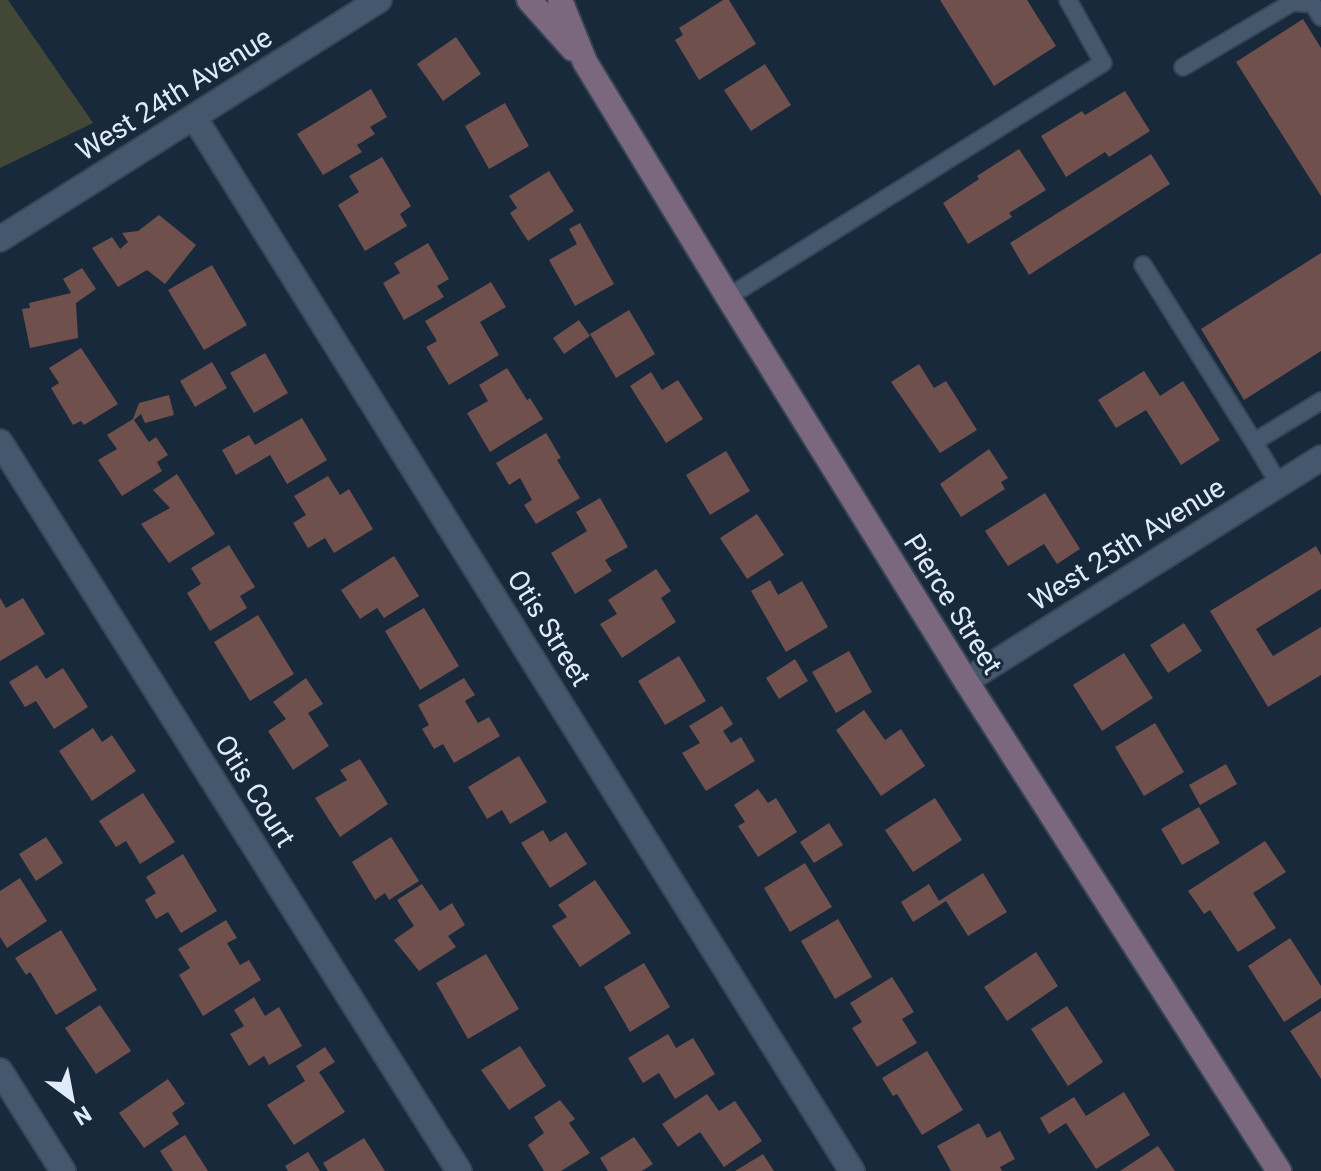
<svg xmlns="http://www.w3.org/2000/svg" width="1321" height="1171" font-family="Roboto,sans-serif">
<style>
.green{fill:#434836}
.building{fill:#6f504c}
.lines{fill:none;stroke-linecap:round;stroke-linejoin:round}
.lane-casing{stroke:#384556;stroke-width:20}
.street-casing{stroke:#384556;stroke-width:28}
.secondary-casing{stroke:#384556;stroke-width:28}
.lane{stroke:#44576d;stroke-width:16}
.street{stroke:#44576d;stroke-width:24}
.secondary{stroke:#7c687e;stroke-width:24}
.labels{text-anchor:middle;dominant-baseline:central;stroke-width:6;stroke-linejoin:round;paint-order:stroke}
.street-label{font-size:28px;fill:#e0ebf9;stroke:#18293c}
</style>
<rect width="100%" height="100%" fill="#18293c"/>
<path class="green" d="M0 0H8L93 123 0 168Z"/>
<path class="building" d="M723 0H729L756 44 699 80 675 40 683 35 679 28Z
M940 0H1027L1056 46 994 86Z
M1303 19 1321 48V196L1236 62Z
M456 37 481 74 443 101 417 64Z
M765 64 791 105 751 131 724 90Z
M371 89 387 117 370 127 375 134 357 145 362 152 323 175 297 134Z
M1125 91 1150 131 1109 157 1105 152 1066 177 1041 136 1082 111 1085 115Z
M505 103 529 146 489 169 465 126Z
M1019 149 1046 190 1009 213 1012 217 968 244 943 203 979 179 977 176Z
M1151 154 1170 184 1029 275 1010 243Z
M382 157 411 206 400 214 407 226 365 251 338 205 359 192 349 176Z
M549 171 574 211 528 241 510 213 517 208 509 196Z
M159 215 196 245 165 284 147 270 118 287 92 248 112 237 120 249 128 242 122 233 138 231Z
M580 223 614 284 575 306 549 260 577 244 569 229Z
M428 243 449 279 437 286 444 297 404 320 383 283 400 273 394 263Z
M1321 253V351L1244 400 1201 329Z
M212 265 247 325 204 350 168 290Z
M82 268 96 289 76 303 78 338 30 348 22 309 30 308 29 303 71 293 63 279Z
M491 282 506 307 480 322 499 355 449 385 426 347 437 341 425 321Z
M629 310 655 354 616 378 590 334Z
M579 320 590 336 564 354 553 338Z
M81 348 118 404 84 425 81 421 73 425 51 388 59 383 49 368Z
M265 353 288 393 254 413 230 373Z
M212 362 227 388 195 407 180 381Z
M919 364 934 388 946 381 977 430 940 453 891 382Z
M507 368 527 400 530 398 543 419 490 452 467 413 488 401 479 385Z
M1144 371 1160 396 1183 381 1220 440 1181 465 1146 410 1116 428 1098 400Z
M651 372 662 390 678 380 703 419 666 443 630 386Z
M169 395 174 415 145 423 141 414 134 420 149 442 156 437 168 455 157 462 162 471 122 496 98 460 117 449 107 435 133 419 139 403Z
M302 418 327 460 287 484 270 455 236 475 222 450 249 435 255 445Z
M546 433 561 458 557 460 580 498 536 524 524 505 532 500 520 478 509 485 496 463Z
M989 449 1008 478 1001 482 1005 489 961 517 940 484Z
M726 451 750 491 710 515 686 475Z
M177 474 215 534 169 563 141 524 170 508 153 490Z
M328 476 340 495 349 489 373 529 334 553 325 538 308 548 293 523 306 515 294 496Z
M1045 493 1080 549 1057 564 1044 544 1008 566 985 531Z
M600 498 628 547 605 560 612 571 575 594 551 553 587 531 576 512Z
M757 514 784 555 747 579 720 538Z
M229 545 255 587 240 596 247 608 210 631 187 593 201 584 191 568Z
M1316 546 1321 555V589L1256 629 1273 656 1321 627V675L1268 707 1210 611Z
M394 556 419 596 384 618 377 608 360 619 341 590Z
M656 569 671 591 661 598 676 622 622 658 600 624 617 614 608 600Z
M770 580 778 595 802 581 828 627 786 652 751 591Z
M0 598 6 608 23 598 45 634 0 661Z
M424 608 459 666 420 690 385 631Z
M258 615 294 674 250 701 214 642Z
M1184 623 1202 651 1168 673 1150 645Z
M849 651 872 692 836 713 812 672Z
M1124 653 1153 698 1102 731 1073 685Z
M679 656 706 701 665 725 638 681Z
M795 659 808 681 779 699 766 678Z
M37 665 46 679 63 668 88 707 54 729 36 701 25 707 9 682Z
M306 678 323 704 308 713 329 746 293 770 268 731 286 719 273 702Z
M464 678 475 695 465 701 478 723 489 717 500 736 454 763 443 744 434 749 422 729 429 725 418 705Z
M722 706 733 724 723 731 731 743 741 737 755 761 706 791 682 753 700 743 689 726Z
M864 710 885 740 901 729 925 766 881 796 836 730Z
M1155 723 1184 772 1144 796 1115 747Z
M93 728 102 742 112 735 136 771 92 801 59 751Z
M519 756 547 802 510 824 502 810 487 819 468 787Z
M360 759 388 804 340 837 315 798 347 780 340 770Z
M1226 764 1237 784 1200 805 1189 785Z
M758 789 768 803 776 798 797 832 758 857 738 826 745 822 734 805Z
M143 793 175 842 140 864 126 841 116 847 99 821Z
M935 798 962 840 913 872 885 830Z
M1199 807 1220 843 1182 865 1161 829Z
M829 823 843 845 814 863 800 842Z
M543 830 550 842 566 832 587 864 550 888 521 843Z
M46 837 63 863 36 881 19 854Z
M391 837 419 881 389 900 385 893 375 900 352 862Z
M1265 841 1286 872 1253 893 1276 928 1238 952 1210 910 1204 914 1188 891Z
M183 854 217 911 181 933 168 912 156 919 145 900 156 893 146 877Z
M805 863 832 907 790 932 764 888Z
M983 873 1007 912 968 936 946 901 913 922 901 902 929 884 939 901Z
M20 878 47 921 7 948 0 937V891Z
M595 880 631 933 580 967 552 926 567 917 558 905Z
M422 884 440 911 452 903 465 925 448 936 456 947 419 971 394 940 414 926 397 900Z
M838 919 872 977 835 999 801 941Z
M226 920 237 938 227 943 240 965 249 960 261 980 203 1016 179 975 190 968 178 949Z
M61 930 97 990 56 1015 30 972 26 975 15 958Z
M1290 938 1321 986V998L1284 1022 1248 966Z
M1036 952 1058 986 1007 1021 984 987Z
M486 954 519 1009 468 1039 436 983Z
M644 963 670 1007 630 1032 604 987Z
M892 977 914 1012 902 1019 917 1043 877 1067 852 1028 862 1022 850 1003Z
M254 997 265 1016 279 1007 302 1046 269 1065 264 1056 249 1066 230 1034 244 1026 234 1010Z
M100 1005 131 1051 96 1074 65 1028Z
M1067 1006 1103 1062 1068 1086 1031 1029Z
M1321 1011V1079L1290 1031Z
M668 1034 676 1048 693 1038 715 1074 675 1099 659 1073 643 1083 628 1058Z
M520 1046 546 1086 509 1110 481 1070Z
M325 1047 335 1062 319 1072 345 1112 294 1145 267 1105 305 1081 296 1066Z
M927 1051 963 1110 922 1135 897 1094 893 1096 882 1078Z
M168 1079 185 1104 172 1113 179 1124 144 1148 119 1113Z
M1124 1092 1150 1135 1096 1169 1066 1123 1049 1134 1040 1118 1074 1097 1086 1116Z
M707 1094 719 1111 735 1101 762 1141 724 1167 700 1132 678 1147 662 1124Z
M560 1100 575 1119 569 1123 590 1153 561 1171H544L528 1145 544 1133 534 1117Z
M979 1123 987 1138 1000 1131 1015 1159 1000 1167 1002 1171H951L937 1146Z
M185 1135 208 1171H173L160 1151Z
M634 1137 653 1164 642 1171H608L600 1158Z
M364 1138 385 1171H328L323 1163Z
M1158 1146 1175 1171H1120Z
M308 1152 320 1171H288L285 1166Z
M763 1154 774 1171H735Z"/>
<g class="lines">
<defs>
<path id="lane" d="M1183 67 1293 2 1313 4 1321 17
M1143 265 1254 442
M728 297 1103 63 1068 0
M1279 484 1254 442 1321 401"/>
<path id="street" d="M194 117 852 1171
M0 239 379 0
M0 442 459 1171
M966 681 1321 458
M0 1071 63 1171"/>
<path id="secondary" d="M529 0 573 49
M560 0 585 62 728 297 966 681 1279 1171"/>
</defs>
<use href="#lane" class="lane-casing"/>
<use href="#street" class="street-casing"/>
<use href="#secondary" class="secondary-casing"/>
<use href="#lane" class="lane"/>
<use href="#street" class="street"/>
<use href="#secondary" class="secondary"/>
</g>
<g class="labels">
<g class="street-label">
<text transform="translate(174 94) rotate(-32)">West 24th Avenue</text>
<text transform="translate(1127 544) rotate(-32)">West 25th Avenue</text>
<text transform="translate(953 604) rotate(58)">Pierce Street</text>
<text transform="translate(549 628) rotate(58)">Otis Street</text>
<text transform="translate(255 791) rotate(58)">Otis Court</text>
</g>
</g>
<g transform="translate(72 1099) rotate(148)" stroke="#18293c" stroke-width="6" paint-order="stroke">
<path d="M0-6L14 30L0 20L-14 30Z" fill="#e0ebf9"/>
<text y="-12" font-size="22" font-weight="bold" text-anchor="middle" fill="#e0ebf9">N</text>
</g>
</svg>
